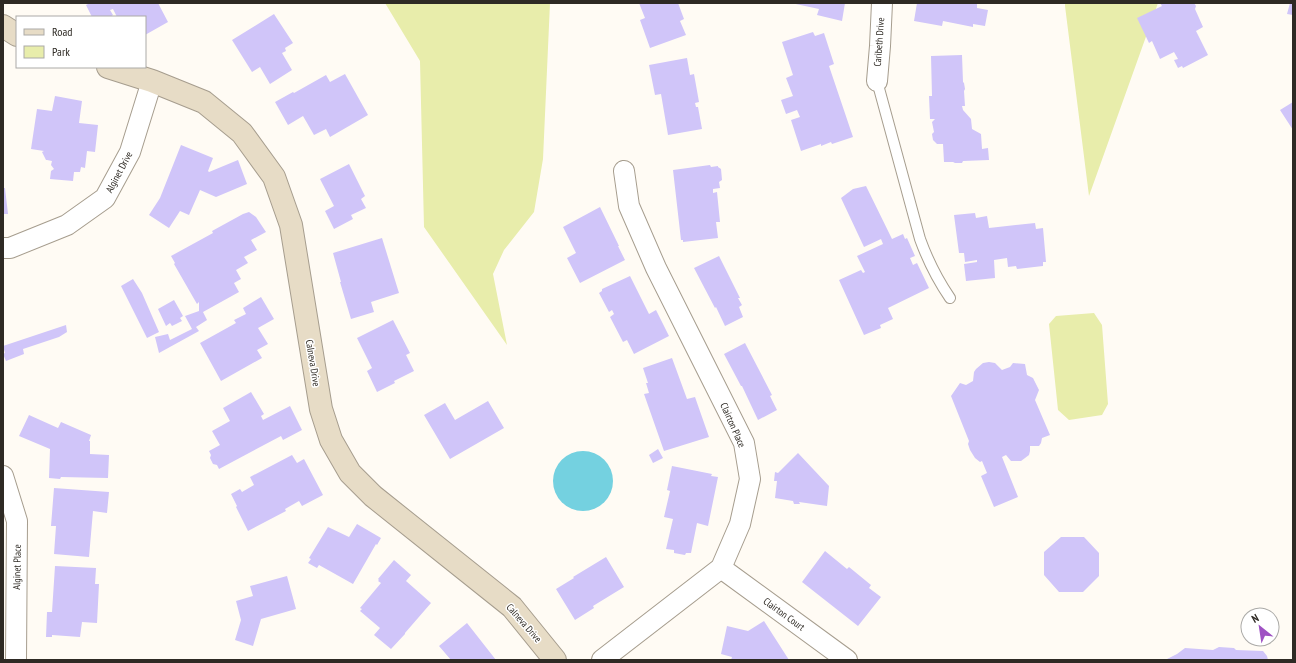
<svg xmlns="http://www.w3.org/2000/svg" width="1296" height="663" font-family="'PT Sans Narrow',sans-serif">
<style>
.green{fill:#e8edab}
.water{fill:#74d1e0}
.building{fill:#d0c5f9}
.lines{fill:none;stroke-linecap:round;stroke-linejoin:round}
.service-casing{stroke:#a69d8e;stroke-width:12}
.minor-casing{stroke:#a69d8e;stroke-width:22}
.secondary-casing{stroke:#a69d8e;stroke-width:24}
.service{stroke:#fff;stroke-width:10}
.minor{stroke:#fff;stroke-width:20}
.secondary{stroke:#e7dcc6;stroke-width:22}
.labels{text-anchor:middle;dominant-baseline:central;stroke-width:3;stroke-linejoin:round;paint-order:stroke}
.street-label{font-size:10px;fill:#2e2a24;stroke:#fff}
</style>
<rect width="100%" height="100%" fill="#fffbf4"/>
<path class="green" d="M385 3H550L543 159 534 212 504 250 493 274 507 345 424 227 420 61Z
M1065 3H1158L1089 196 1065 6Z
M1094 313 1102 325 1108 404 1102 415 1069 420 1058 410 1049 324 1056 316Z"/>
<path class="water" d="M553 481a30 30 0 1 1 60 0a30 30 0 1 1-60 0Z"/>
<path class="building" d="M90 3H158L168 22 145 35V17H117L113 9 110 10 113 15 110 17H92L86 5Z
M639 3H678L684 19 680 21 686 35 650 48 640 20 645 18Z
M791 3H845L842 21 817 15 819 9Z
M917 3H977V8L988 10 985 26 973 24V27L943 21 942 26 914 21Z
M1160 3H1194L1196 6 1195 9 1203 27 1196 31 1208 55 1183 68 1182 66 1178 68 1174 60 1178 59 1174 52 1160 59 1152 41 1149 43 1137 18 1162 6Z
M1290 3H1293V15L1287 14Z
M274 14 293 43 285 48 286 51 282 53 292 70 270 84 260 67 252 72 232 40Z
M813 32 815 36 824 33 834 64 829 66 853 137 832 144 831 142 821 146V144L801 151 791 120 800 117 797 110 786 114 781 100 793 96 786 78 793 75 782 42Z
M962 55 963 82 964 83 965 89 964 91 965 106H962L963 110 971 119 972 129 981 134 982 149 988 148 989 160 963 161 962 163H955L953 162H944L943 144H937L933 140 932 134 934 132 932 122 935 119H930L929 96H932L931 56Z
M687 58 690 75 694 74 699 102 695 103 696 107H698L702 129 668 135 661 94 655 95 649 65Z
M345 74 368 115 330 137 326 129 314 135 303 116 288 125 275 102 293 92 294 93 326 75 330 82Z
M55 96 82 101 79 123 98 125 95 152 87 151 85 168 81 167 80 172H74L73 181 50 179 51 171 54 169 51 165 52 161 47 160H46L42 152 44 151 31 149 37 109 52 111Z
M1293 102V130L1280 110Z
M181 145 213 158 208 171 209 172 238 160 247 184 216 197 200 190 189 215 180 211 169 228 149 215 160 198Z
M349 164 365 196 361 199 366 208 351 215 353 219 334 229 325 211 334 206 320 179Z
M710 165 711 167 718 166V167L721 169 722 180 719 182 720 188 713 189V193L717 192 720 222H716L718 238 683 242V240H681L673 170Z
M866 186 892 239 903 234 905 239 907 238 915 256 910 258 913 265 917 263 929 288 888 308 893 319 880 325 881 328 864 335 839 280 861 270 863 273 865 272 857 256 883 244 881 239 864 247 841 198 853 189Z
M3 188H5L8 214H3Z
M600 207 619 246H618L625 260 580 283 567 258 576 253 563 227Z
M249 212 256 217 266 232 251 240 257 250 244 257 248 263 236 270 241 279 234 283 239 292 203 312 207 320 196 327 199 331 159 353 155 337 168 334 170 340 192 329 185 316 199 311V302L197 304 174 264 175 263 171 256 213 233 212 231 243 214Z
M975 213 976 218 987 216 989 228 1035 223 1036 229 1043 228 1046 262H1043V266L1017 269 1016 266 1008 267 1007 258 994 260 995 278 966 281 964 264 977 262V260L965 262 964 253H959L954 215Z
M382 238 399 293 371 302 374 312 351 319 340 282H341L333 253Z
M719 256 740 298H738L742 305 739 307 743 317 725 326 716 307 715 308 694 268Z
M630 276 649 314 656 310 669 336 634 354 627 340 623 342 610 317 614 314 612 310 609 312 599 293 602 291V289Z
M133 279 142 293 159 332 147 338 121 286Z
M261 297 274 319 258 328 268 344 257 350 262 358 221 381 200 343 236 323 234 320 246 314 243 308Z
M174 300 183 316 180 318 182 321 172 326 170 323 166 326 158 309Z
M393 320 410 353 406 355 414 371 394 381 395 383 377 392 367 371 372 368 357 338Z
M66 325 67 332 59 337 23 349 24 354 6 361 3 354 5 353 3 346Z
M745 343 772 395 770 396 777 410 758 420 742 386H741L724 354Z
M672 358 687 399 695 397 709 437 664 451 644 394 649 393 646 383H648L643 368Z
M989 362 995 363 1002 370 1010 367 1013 363 1025 364 1027 375 1033 378 1039 390 1035 400 1050 435 1042 438 1041 443 1039 446H1030V451L1029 455 1021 461H1011L1006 455 1002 457 1018 497 994 507 981 476 987 473 982 461 980 462 975 458 970 450 968 444 969 441 951 396 960 383 966 385 973 381 974 372 976 369 983 363Z
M251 392 264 414 261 416 263 420 290 406 302 430 283 440 281 436 219 469 217 465 213 464 210 458 211 455 209 451 220 445 212 431 230 421 223 408Z
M488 401 504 428 450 459 424 415 445 403 455 420Z
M29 415 58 428 61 422 91 435 89 441H90V454L109 455 108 478 61 477 60 479 49 478 50 449 19 436Z
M658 449 663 458 653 463 649 455Z
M798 453 829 486 827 506 799 502 800 504H794L793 501 775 498 777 481H774L775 472 778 473Z
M292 455 297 463 304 459 323 495 302 506 299 501 285 509 286 511 248 531 236 507 237 506 231 494 240 489 242 492 254 485 250 477Z
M672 466 712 474 711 476 718 477 708 526 697 523 691 553H686L685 555 674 553V550L666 549 673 519 664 517 670 491 667 490Z
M54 488 109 492 107 513 93 511 89 557 54 554 56 526H51Z
M357 524 381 538 377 545 376 544 353 584 319 565 317 568 308 563 311 559 309 558 328 527 349 537Z
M1061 537H1084L1099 553V576L1083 592H1059L1044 575V552Z
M825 551 847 569 849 567 871 585 869 588 881 597 858 626 802 582Z
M606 557 624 587 593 606 594 608 575 620 556 589 574 578 573 577Z
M394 560 411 575 406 581 431 603 405 633V634L391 649 374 635 380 628 360 611 362 609 360 608 381 583 378 581 379 580 378 579Z
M55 566 96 568 95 584H99L97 623 82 622 80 637 52 635V637H46L47 612H52Z
M287 576 296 609 261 619 253 646 235 640 241 620 236 601 253 596 250 586Z
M764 621 789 660H731L732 657 721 654 727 626 748 631Z
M467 623 496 660H451L439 646Z
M1219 647 1234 648 1236 650 1263 651 1267 656 1268 660H1165L1177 654 1185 648 1213 650Z"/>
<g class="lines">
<defs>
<path id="service" d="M877 81 920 239C928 261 937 279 950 298"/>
<path id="minor" d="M877 81 880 46 882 3
M3 248H10L67 225 105 198 130 152 152 81
M3 476 17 521 16 660
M721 568 847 660
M602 660 721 568 740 524 750 479 744 443 656 268 629 206 624 171"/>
<path id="secondary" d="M3 26 17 35
M108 67 152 81 204 102 242 133 274 177 291 225 321 409 331 440 350 473 373 496 512 607 555 660"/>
</defs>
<use href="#service" class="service-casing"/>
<use href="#minor" class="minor-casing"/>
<use href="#secondary" class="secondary-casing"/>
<use href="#service" class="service"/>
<use href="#minor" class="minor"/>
<use href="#secondary" class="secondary"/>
</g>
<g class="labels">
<g class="street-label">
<text transform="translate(879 42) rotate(-86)">Caribeth Drive</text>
<text transform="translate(119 172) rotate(-62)">Alginet Drive</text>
<text transform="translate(313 363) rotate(81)">Calneva Drive</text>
<text transform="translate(733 425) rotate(66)">Clairton Place</text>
<text transform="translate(17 567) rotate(-89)">Alginet Place</text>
<text transform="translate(784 614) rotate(36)">Clairton Court</text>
<text transform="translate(524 623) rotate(49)">Calneva Drive</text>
</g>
</g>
<rect width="1296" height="663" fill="none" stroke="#2e2a24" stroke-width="8"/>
<rect x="16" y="16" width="130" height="52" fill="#ffffff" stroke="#abaaa7"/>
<rect x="24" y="29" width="20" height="6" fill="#e7dcc6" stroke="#abaaa7"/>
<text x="52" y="36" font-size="12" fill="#2e2a24">Road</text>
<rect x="24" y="46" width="20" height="12" fill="#e8edab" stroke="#abaaa7"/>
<text x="52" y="56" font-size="12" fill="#2e2a24">Park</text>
<g transform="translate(1260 627) rotate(330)"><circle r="19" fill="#ffffff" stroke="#abaaa7"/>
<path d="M0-3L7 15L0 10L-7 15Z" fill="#9f52c3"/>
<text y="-6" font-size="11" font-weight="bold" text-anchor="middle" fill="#2e2a24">N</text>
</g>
</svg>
